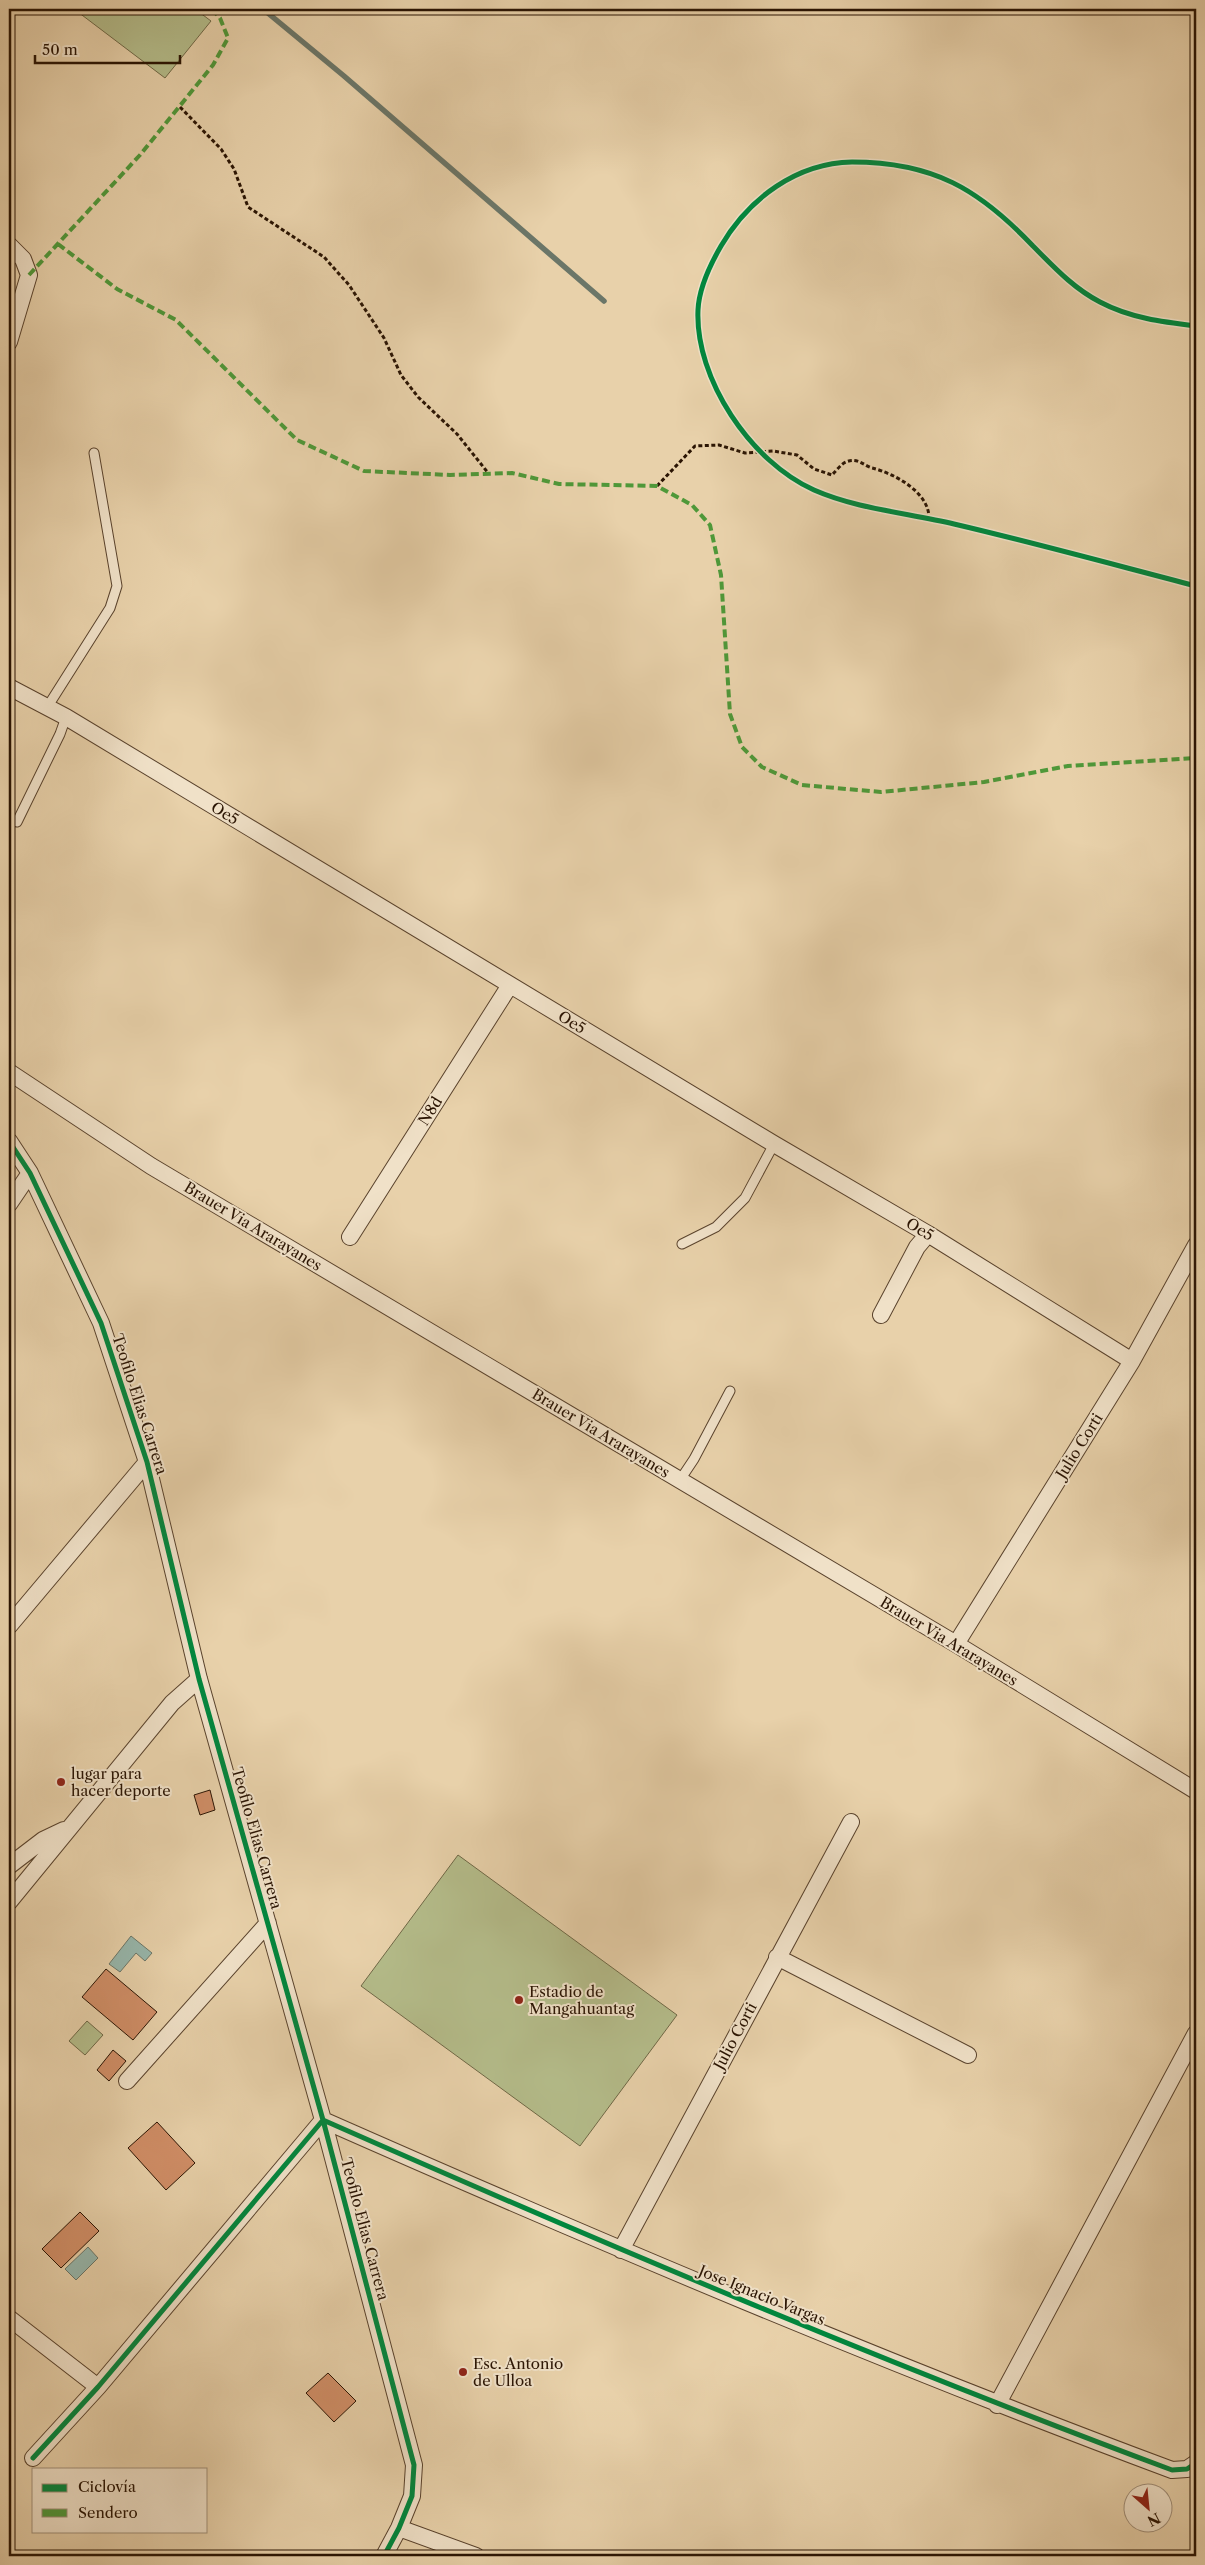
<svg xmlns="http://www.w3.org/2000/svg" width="1205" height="2565" font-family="'Libre Caslon Text',serif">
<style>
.green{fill:#b4bc8a;stroke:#6f6846}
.water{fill:#97b7ac;stroke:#6b7668}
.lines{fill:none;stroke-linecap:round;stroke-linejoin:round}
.stream{stroke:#6b7668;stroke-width:5.5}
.building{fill:#d18f68;stroke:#2a1403}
.service-casing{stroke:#5a432d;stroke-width:11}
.minor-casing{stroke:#5a432d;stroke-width:18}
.path{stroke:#2a1403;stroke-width:3;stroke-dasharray:4 2.5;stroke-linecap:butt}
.service{stroke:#f0e1c8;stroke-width:9}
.minor{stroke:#f0e1c8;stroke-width:16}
.quiet{stroke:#4f9839;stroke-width:4;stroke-dasharray:8 4;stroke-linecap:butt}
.cycleway-casing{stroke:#f0e1c8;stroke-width:8}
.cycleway{stroke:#00873e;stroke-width:5}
.poi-dot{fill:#8f2418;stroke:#f0e1c8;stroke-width:2}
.labels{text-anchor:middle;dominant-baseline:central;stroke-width:4;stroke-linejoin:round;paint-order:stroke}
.street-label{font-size:15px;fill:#2a1403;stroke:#f0e1c8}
.poi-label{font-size:15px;fill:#2a1403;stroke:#f0e1c8;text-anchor:start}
</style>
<rect width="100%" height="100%" fill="#e8d1aa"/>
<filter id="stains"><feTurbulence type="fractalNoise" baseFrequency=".004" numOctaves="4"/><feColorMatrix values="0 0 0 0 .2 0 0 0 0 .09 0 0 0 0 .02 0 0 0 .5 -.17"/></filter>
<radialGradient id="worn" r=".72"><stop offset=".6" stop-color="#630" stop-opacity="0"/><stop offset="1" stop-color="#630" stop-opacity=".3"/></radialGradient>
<path class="green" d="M74 9H195L211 21 165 78Z
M458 1855 677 2015 580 2146 361 1986Z
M87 2021 103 2035 85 2055 69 2041Z"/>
<path class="water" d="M131 1936 152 1953 145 1961 136 1953 120 1972 109 1964Z
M88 2247 98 2258 76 2280 65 2269Z"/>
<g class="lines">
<path class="stream" d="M263 9 344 76 604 301"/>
</g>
<path class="building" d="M210 1790 215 1810 200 1815 194 1795Z
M106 1969 157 2012 133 2040 82 1997Z
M113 2050 126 2061 109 2081 97 2070Z
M157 2122 195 2163 166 2190 128 2148Z
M80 2212 99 2231 61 2268 42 2249Z
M328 2373 356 2401 334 2422 306 2393Z"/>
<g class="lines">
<defs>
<path id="service" d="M48 706 110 608 117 586 94 453
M17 822 60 734 66 717
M682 1244 716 1227 745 1198 774 1144
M680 1480 694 1459 730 1391"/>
<path id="minor" d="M9 245 23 259 29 275 9 342
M9 687 66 717 774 1144 928 1234 1132 1361
M9 1072 151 1166 956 1644 1196 1791
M9 1141 30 1173 101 1323 147 1462 199 1679 323 2120 414 2465 412 2496 399 2528 384 2556
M9 1204 30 1173
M350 1237 510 985
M881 1315 917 1247 928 1234
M9 1626 147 1462
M956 1644 1132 1361 1196 1245
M9 1866 43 1840 64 1830
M9 1902 172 1703 199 1679
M777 1957 968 2055
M127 2081 268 1923
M621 2250 851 1822
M9 2318 98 2387
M997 2405 1196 2033
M33 2458 98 2387 323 2120C604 2244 885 2363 1172 2470L1187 2469 1196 2463
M399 2528 476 2556"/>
</defs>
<use href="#service" class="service-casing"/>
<use href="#minor" class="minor-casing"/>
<path class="path" d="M180 107 221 149 234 169 248 207 324 257 349 285 384 338 401 375 418 397 457 434 489 474
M657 486 695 446 719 445 745 453 773 451 797 455 814 469 832 475C836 471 841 464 846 462 857 457 863 465 872 468 893 473 930 492 929 519"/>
<use href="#service" class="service"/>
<use href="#minor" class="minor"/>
<path class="quiet" d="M58 244 117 289 176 320 297 440 364 471 450 475 512 473 559 484 657 486 692 505 710 525 721 575 730 714 742 747 762 767 802 785 881 792 984 782 1068 766 1196 758
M29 275 140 155 213 65 228 38 220 18 212 9"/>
<defs>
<path id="cycleway" d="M1196 326C1163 322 1130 318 1100 302 1073 288 1054 267 1033 246 979 189 933 162 852 162 797 163 749 198 721 246 710 265 699 287 698 310 695 379 751 462 814 490 857 509 908 513 954 524 1035 543 1115 565 1196 586
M9 1141 30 1173 101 1323 147 1462 199 1679 323 2120 414 2465 412 2496 399 2528 384 2556
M33 2458 98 2387 323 2120C604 2244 885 2363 1172 2470L1187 2469 1196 2463"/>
</defs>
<use href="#cycleway" class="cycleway-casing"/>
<use href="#cycleway" class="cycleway"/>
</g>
<g class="poi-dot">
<circle cx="61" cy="1782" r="5"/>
<circle cx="519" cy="2000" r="5"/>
<circle cx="463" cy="2372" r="5"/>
</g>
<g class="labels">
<g class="street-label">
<text transform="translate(225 813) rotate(31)">Oe5</text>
<text transform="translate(572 1022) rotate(31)">Oe5</text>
<text transform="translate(430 1111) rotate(-58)">N8d</text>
<text transform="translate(253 1226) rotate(31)">Brauer Via Ararayanes</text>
<text transform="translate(920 1229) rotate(31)">Oe5</text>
<text transform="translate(140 1404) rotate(72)">Teofilo Elias Carrera</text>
<text transform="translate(601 1433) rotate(31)">Brauer Via Ararayanes</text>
<text transform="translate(1079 1446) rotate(-58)">Julio Corti</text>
<text transform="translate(949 1641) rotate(31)">Brauer Via Ararayanes</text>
<text transform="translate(257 1838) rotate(74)">Teofilo Elias Carrera</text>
<text transform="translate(735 2036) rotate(-62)">Julio Corti</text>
<text transform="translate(365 2229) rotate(75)">Teofilo Elias Carrera</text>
<text transform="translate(762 2295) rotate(22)">Jose Ignacio Vargas</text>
</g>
<g class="poi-label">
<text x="71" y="1773">lugar para<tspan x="71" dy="17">hacer deporte</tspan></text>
<text x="529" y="1991">Estadio de<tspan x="529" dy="17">Mangahuantag</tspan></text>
<text x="473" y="2363">Esc. Antonio<tspan x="473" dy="17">de Ulloa</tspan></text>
</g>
</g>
<rect width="1205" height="2565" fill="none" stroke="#e8d1aa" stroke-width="30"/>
<rect x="10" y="10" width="1185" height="2545" fill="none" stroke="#2a1403" stroke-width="2.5"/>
<rect x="15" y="15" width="1175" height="2535" fill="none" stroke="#2a1403"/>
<rect x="32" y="2468" width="175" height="65" fill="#f0e1c8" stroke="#a18f79"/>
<rect x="42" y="2484" width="25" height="8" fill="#00873e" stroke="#a18f79"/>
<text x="78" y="2492" font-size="15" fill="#2a1403">Ciclovía</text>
<rect x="42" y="2509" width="25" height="8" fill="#4f9839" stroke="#a18f79"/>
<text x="78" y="2518" font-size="15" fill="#2a1403">Sendero</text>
<g transform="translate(1148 2508) rotate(153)"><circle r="24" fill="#f0e1c8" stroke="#a18f79"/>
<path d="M0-4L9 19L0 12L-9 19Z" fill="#8f2418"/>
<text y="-8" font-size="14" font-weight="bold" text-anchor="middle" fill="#2a1403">N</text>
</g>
<path d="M35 55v8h145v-8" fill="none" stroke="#2a1403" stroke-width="2.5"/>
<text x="42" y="55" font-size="15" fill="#2a1403" stroke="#f0e1c8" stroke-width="4" paint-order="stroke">50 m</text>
<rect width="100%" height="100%" filter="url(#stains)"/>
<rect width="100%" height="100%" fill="url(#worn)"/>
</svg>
